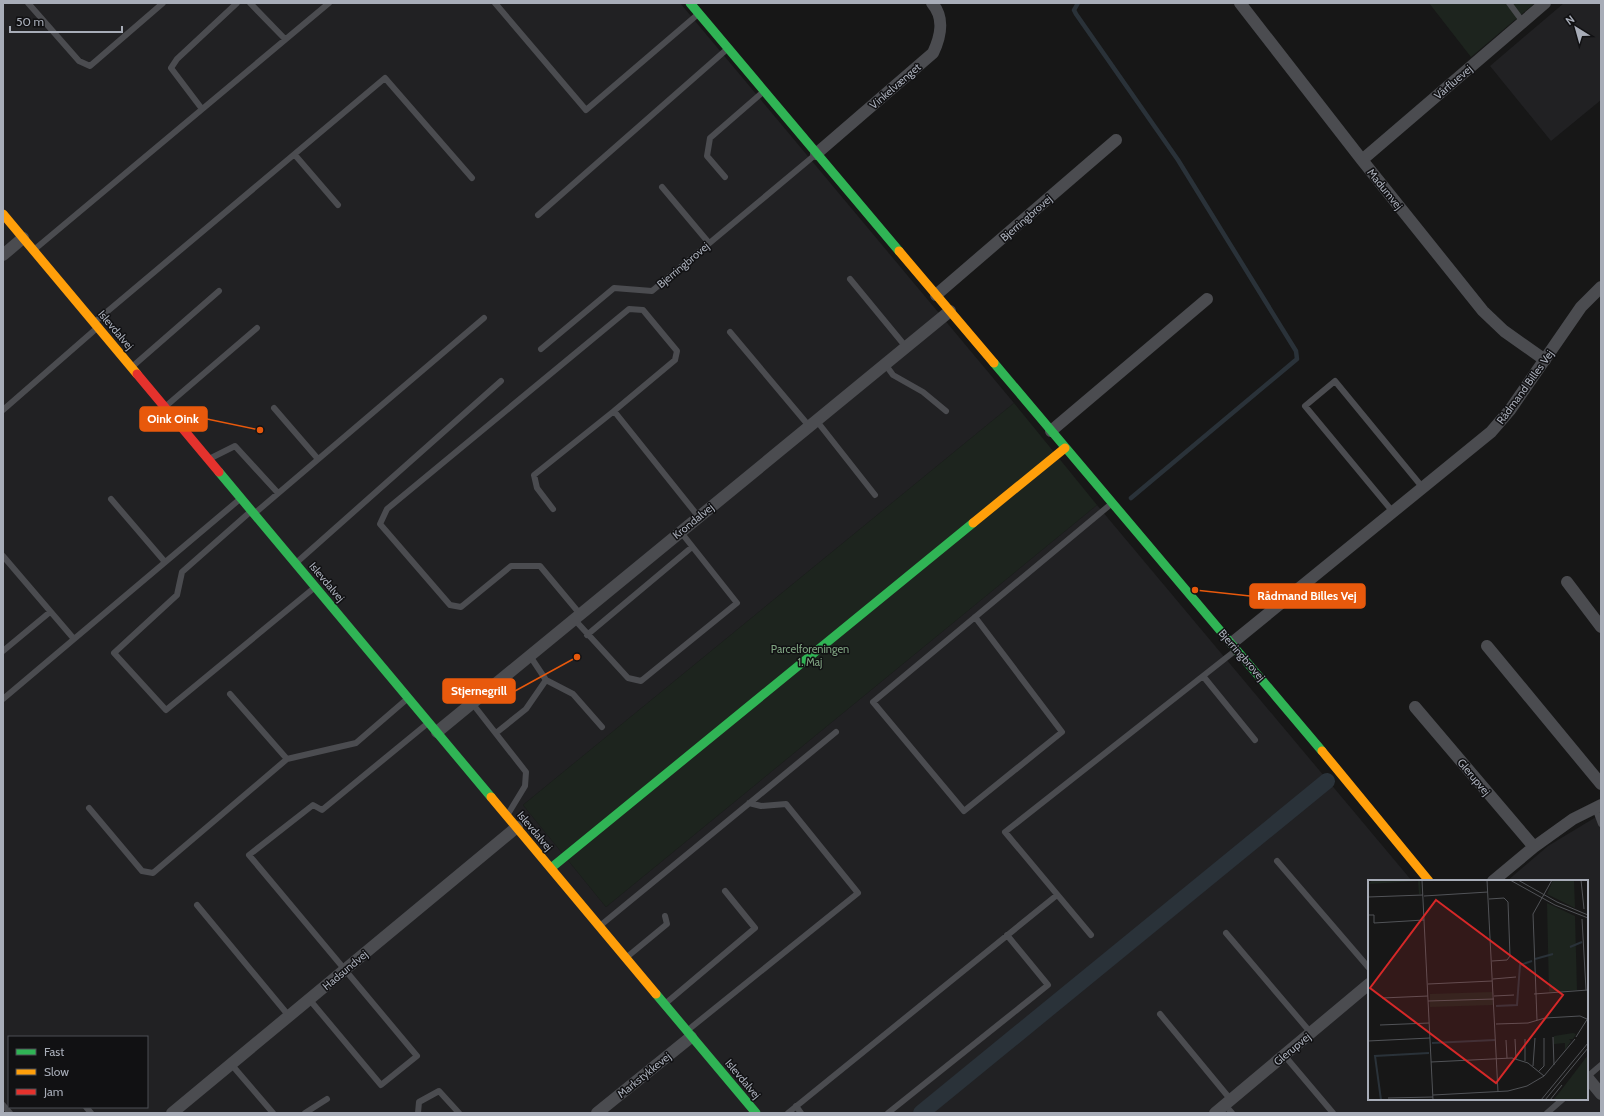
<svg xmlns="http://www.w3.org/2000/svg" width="1604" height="1116" font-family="Cabin,sans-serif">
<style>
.built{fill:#212123;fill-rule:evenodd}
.green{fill:#1d241e}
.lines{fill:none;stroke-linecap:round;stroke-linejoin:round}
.stream{stroke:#2a3239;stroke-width:4.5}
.canal{stroke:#2a3239;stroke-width:16}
.lane{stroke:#4b4c50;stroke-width:6}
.street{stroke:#4b4c50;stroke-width:12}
.fast{stroke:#30b455;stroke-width:9}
.slow{stroke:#ff9f0a;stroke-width:9}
.jam{stroke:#e5322d;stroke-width:9}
.labels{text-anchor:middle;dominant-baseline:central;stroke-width:3;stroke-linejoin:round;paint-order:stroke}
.street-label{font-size:11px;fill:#a8adb8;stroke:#111113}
.park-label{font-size:11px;fill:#7fa381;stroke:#111113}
.inset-river{fill:none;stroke:#2a3239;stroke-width:2}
.inset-road{fill:none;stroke:#515357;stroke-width:1}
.view{fill:#d62828;fill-opacity:0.15;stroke:#d62828;stroke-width:2}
.inset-edge{fill:none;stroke:#a8adb8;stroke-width:2}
.leader{fill:none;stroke:#e8590c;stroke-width:1.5}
.callout-dot{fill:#e8590c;stroke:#111113;stroke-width:1.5}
.callout{fill:#e8590c;stroke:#e8590c;stroke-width:1.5}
.callout-label{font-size:12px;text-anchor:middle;font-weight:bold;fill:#fff}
</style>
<rect width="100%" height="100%" fill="#171717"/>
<path class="built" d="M3 3H680L1014 403 523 805 606 907 1097 505 1412 881H1369V1099H1587V881H1507L1548 846 1601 814V1113H3ZM9 1037H147V1107H9Z
M1564 3H1601V100L1551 141 1490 66Z"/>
<path class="green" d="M1429 3H1535L1471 57Z
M1014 403 1097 505 606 907 523 805Z"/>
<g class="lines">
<path class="stream" d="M1078 3 1074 10 1076 14 1178 160 1296 351 1297 359 1131 498"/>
<path class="canal" d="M921 1113 1327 781"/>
<path class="lane" d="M28 3 79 61 90 66 163 3
M250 3 285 39
M495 3 586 110 697 15
M1509 3 1523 22
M202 109 171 68 177 59 237 3
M295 155 338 205
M725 177 707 156 710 138 763 92
M662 187 709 243
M538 215 726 50
M35 249 329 3
M850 279 906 347
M96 321 385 78 472 178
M730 332 809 426
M541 349 614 288 652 291 815 155
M885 364 893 375 923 392 946 411
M133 366 219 291
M166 406 257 328
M274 408 318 459
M3 410 97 328
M816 420 875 495
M211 458 235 446 278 493
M111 499 165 562
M553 509 537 488 534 475 614 411
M250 512 182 572 177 595 114 653 166 710 314 588
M1393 512 1305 406 1335 381 1423 488
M255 513 484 318
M3 556 74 639
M296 563 501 381
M580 614 540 566H511L461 607 450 605 380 524 387 509 629 309 643 310 677 351 675 360 614 411 698 516
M975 617 1062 732 964 811 873 702 1111 504
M574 619 628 678 641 681 737 603 680 531
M587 635 692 547
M3 651 50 612
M1203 676 1255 740
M546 680 573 694 602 727
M230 694 287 759 356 743 407 699
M3 699 240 499
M472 703 526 772 525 786 508 814
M496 733 526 709 546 680 530 656
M89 808 142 871 153 873 287 759
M1595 808 1601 824
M1277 861 1369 968
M197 905 289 1016
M601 925 836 732
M1226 933 1311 1033
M1091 935 1005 832 1236 650
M627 957 667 924 665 916
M309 999 381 1085 417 1056 249 855 313 805 322 810 428 723
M666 1003 755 928 725 891
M1160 1014 1231 1100
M688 1030 858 893 786 804 761 806 749 803
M1284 1055 1333 1113
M231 1064 273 1113
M1587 1077 1601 1065
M3 1105 10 1113
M1225 1105 1232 1113
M796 1106 801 1113
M86 1107 91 1113
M305 1113 327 1099
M418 1113 419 1102 439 1091 459 1113
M788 1113 1057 895
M888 1113 1048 985 1007 935
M1547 1113 1563 1099"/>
<path class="street" d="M1240 3 1362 160 1483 311 1504 331 1545 360
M816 154 933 53C941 36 945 18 932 3
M1362 160 1545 3
M3 255 23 238
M936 295 1116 140
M1051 431 1207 299
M1567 582 1601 627
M1232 643 1491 432 1510 410 1581 307 1601 287
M1487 646 1601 784
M1415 707 1534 847
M437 732 950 311
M1493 881 1534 847 1573 819 1601 805
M1587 1077 1601 1094
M172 1113 517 827
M597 1113 691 1037
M1215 1113 1369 984"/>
<path class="fast" d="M690 3 899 251
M994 363 1322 751
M219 472 491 797
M551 868 973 523
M656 994 756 1113"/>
<path class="slow" d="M3 214 137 374
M899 251 994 363
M973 523 1065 448
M1322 751 1429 881
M491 797 656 994"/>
<path class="jam" d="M137 374 219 472"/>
</g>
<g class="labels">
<g class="street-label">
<text transform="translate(1453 82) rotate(-41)">Vårfluevej</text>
<text transform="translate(895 86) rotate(-41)">Vinkelvænget</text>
<text transform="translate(1385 189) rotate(51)">Madumvej</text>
<text transform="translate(1026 218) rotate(-41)">Bjerringbrovej</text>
<text transform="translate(683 265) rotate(-40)">Bjerringbrovej</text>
<text transform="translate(116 330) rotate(50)">Islevdalvej</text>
<text transform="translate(1525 387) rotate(-54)">Rådmand Billes Vej</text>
<text transform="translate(693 521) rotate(-39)">Krondalvej</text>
<text transform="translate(327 582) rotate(50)">Islevdalvej</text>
<text transform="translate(1242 655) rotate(49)">Bjerringbrovej</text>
<text transform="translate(1474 777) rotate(50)">Glerupvej</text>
<text transform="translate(535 831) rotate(50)">Islevdalvej</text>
<text transform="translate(345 970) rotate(-40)">Hadsundvej</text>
<text transform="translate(1292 1049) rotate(-40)">Glerupvej</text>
<text transform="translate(644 1075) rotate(-39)">Markstykkevej</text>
<text transform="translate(743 1079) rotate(50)">Islevdalvej</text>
</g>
<g class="park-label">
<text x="810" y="649">Parcelforeningen<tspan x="810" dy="13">1. Maj</tspan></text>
</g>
</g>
<g transform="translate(1368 880)">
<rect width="220" height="220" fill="#171717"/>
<path d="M5 0H52L53 14H51L50 1 0 4ZM185 0H206L207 28 179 14ZM179 23 207 36 209 110 181 112ZM124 112 125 125 62 127V114ZM205 153 208 154 205 159H201L203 161 197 170V163L186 164V156ZM220 175V220H185L191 213Z" fill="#1d241e"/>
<path class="inset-river" d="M202 67 214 62M167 79 185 74M128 126 149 125 152 85 164 81M64 163 127 160M13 220 7 176 61 173"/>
<path class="inset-road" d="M54 0 65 220M119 0 130 212M142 0 187 25 220 38M150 0 189 22 220 35M213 0 216 29M56 16 120 12M0 17 55 15M121 19 136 18 140 22 142 76 139 80 124 81M0 35H6V43L56 40M214 39 218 110M125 99 148 97M60 104 124 101M166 114 220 110M126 116 146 115M14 118 60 116M60 121 126 119M169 140 165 34 184 0M128 144 160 143 177 138 212 136 219 139M12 145 61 143M185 157 186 185M208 157 220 138M147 159 148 179M138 160 139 178M0 161 62 158M157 181V159M63 182 144 178 160 183 176 196M165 186 167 158M171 191 176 186V158M65 215 140 211 159 206 176 196 207 159M20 218 65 217M173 220 220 163M177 220 220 168M182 220 194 205"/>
<path class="view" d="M68 20 195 115 128 203 2 108Z"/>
<rect width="220" height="220" class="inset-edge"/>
</g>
<path class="leader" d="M260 430L207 419M1195 590L1250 596M577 657L515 691"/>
<g class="callout-dot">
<circle cx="260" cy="430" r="4"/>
<circle cx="1195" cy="590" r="4"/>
<circle cx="577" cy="657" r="4"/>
</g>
<g class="callout">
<rect x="140" y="407" width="67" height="24" rx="4"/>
<rect x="1250" y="584" width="115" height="24" rx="4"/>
<rect x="443" y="679" width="72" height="24" rx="4"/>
</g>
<g class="callout-label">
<text x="173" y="423">Oink Oink</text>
<text x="1307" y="600">Rådmand Billes Vej</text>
<text x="479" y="695">Stjernegrill</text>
</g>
<rect width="1604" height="1116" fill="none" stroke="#a8adb8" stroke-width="8"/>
<rect x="8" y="1036" width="140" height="72" fill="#111113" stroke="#4d4f55"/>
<rect x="16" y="1049" width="20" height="6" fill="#30b455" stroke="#4d4f55"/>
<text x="44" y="1056" font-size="12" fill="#a8adb8">Fast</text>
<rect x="16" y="1069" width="20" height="6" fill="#ff9f0a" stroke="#4d4f55"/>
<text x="44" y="1076" font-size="12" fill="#a8adb8">Slow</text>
<rect x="16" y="1089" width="20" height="6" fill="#e5322d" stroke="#4d4f55"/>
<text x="44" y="1096" font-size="12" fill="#a8adb8">Jam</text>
<g transform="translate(1576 28) rotate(323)" stroke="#111113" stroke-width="3" paint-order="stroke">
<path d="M0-3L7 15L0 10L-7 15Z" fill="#a8adb8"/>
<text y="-6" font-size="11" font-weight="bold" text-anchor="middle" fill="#a8adb8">N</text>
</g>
<path d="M10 26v6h112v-6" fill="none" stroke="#a8adb8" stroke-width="2"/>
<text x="16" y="26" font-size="12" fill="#a8adb8" stroke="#111113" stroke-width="3" paint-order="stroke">50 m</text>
</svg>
